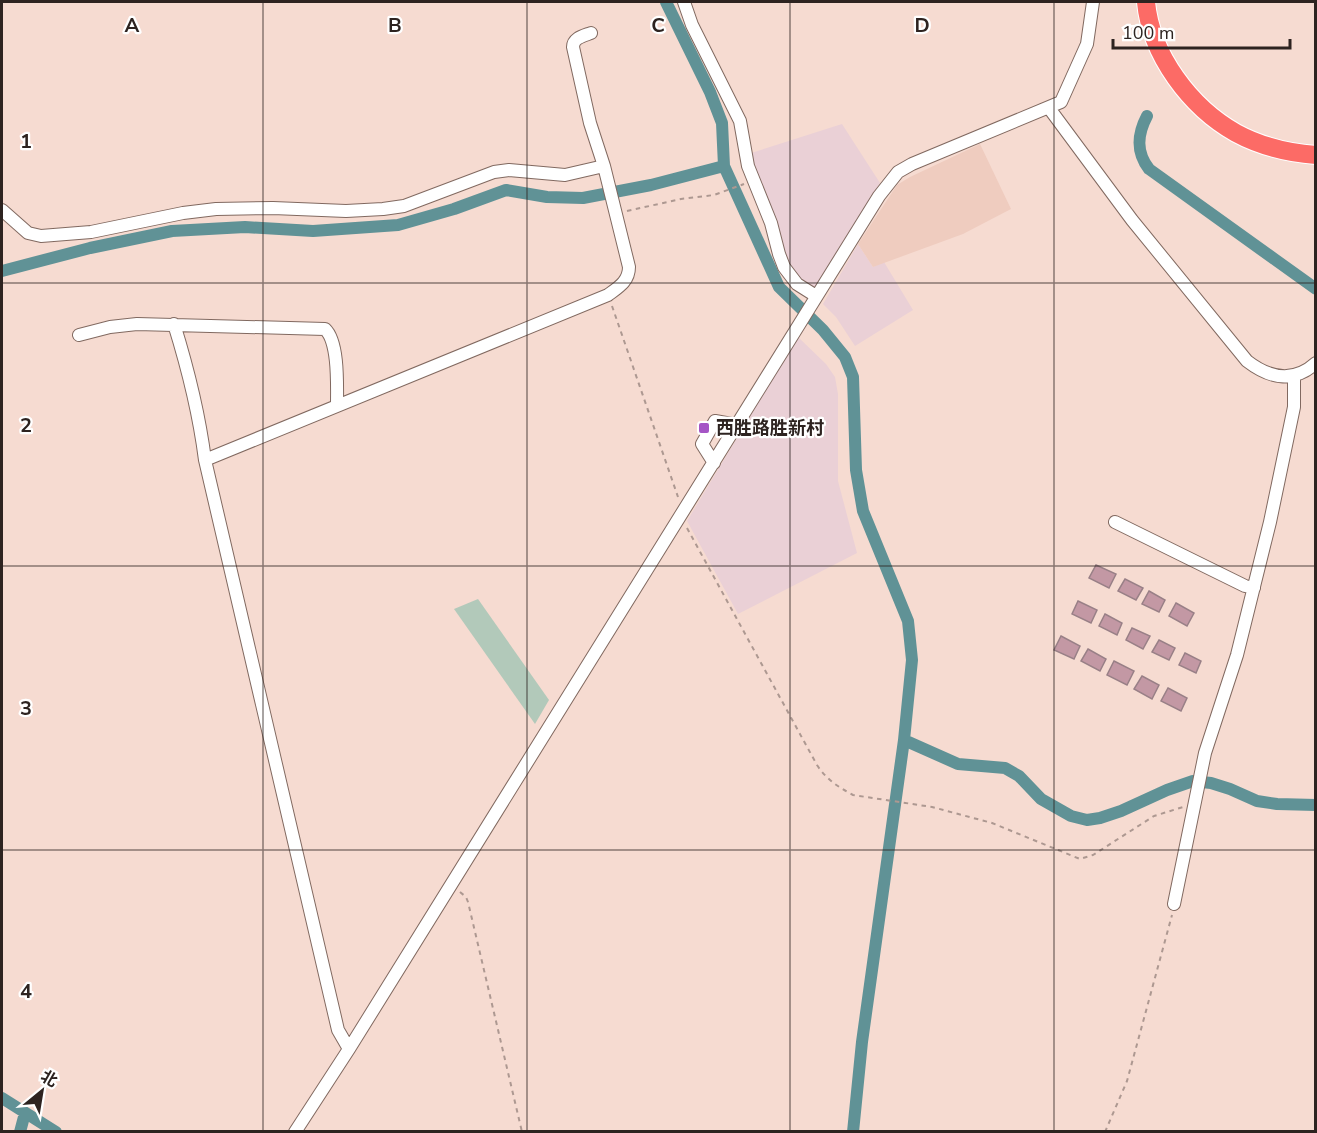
<svg xmlns="http://www.w3.org/2000/svg" width="1317" height="1133" font-family="'Nunito Sans','Noto Sans SC',sans-serif">
<style>
.industrial{fill:#ead0d6}
.built{fill:#efccbf}
.green{fill:#b2c9ba}
.lines{fill:none;stroke-linecap:round;stroke-linejoin:round}
.canal{stroke:#609296;stroke-width:12}
.building{fill:#c398a4;stroke:#998087;stroke-width:1.5}
.minor-casing{stroke:#816960;stroke-width:14}
.highway-casing{stroke:#fff;stroke-width:20}
.path{stroke:#ad9891;stroke-width:2;stroke-dasharray:4.5 4.5;stroke-linecap:butt}
.minor{stroke:#fff;stroke-width:12}
.highway{stroke:#fc6b66;stroke-width:18}
.grid{fill:none;stroke:#2d2320;stroke-width:1.5;stroke-opacity:0.55}
.poi-dot{fill:#a555c5;stroke:#fff;stroke-width:2}
.labels{text-anchor:middle;dominant-baseline:central;stroke-width:4.5;stroke-linejoin:round;paint-order:stroke}
.poi-label{font-size:18px;font-weight:bold;fill:#2d2320;stroke:#fff;text-anchor:start}
.grid-label{font-size:20px;text-anchor:middle;font-weight:bold;fill:#2d2320;stroke:#fff;stroke-width:4.5;stroke-linejoin:round;paint-order:stroke}
</style>
<rect width="100%" height="100%" fill="#f6dbd1"/>
<path class="industrial" d="M842 124 880 183 815 289 800 280 788 265 748 154Z
M858 244 873 267 884 262 913 310 855 346 836 317 823 304Z
M798 337 826 364 835 377 838 394V481L857 553 738 614 687 521Z"/>
<path class="built" d="M980 144 1011 209 963 234 873 267 858 244 897 185 910 177Z"/>
<path class="green" d="M478 599 549 700 535 724 454 609Z"/>
<g class="lines">
<path class="canal" d="M666 2 710 92 722 123 724 166 779 287 823 330 845 357 853 377 856 470 863 511 908 621 912 660 904 740 862 1042 853 1132
M1147 116C1137 135 1136 152 1149 169L1316 289
M2 271 90 248 172 231 245 227 313 231 398 225 454 209 506 190 547 197 583 198 651 185 724 166
M904 740 958 764 1005 768 1019 776 1041 799 1071 816 1087 820 1100 818 1121 811 1167 790 1193 781 1211 783 1230 789 1257 801 1277 804 1316 805
M2 1098 56 1132
M20 1132 25 1113"/>
</g>
<path class="building" d="M1096 565 1116 574 1109 588 1089 578Z
M1125 579 1143 588 1136 600 1118 591Z
M1149 591 1165 600 1159 612 1142 604Z
M1078 601 1097 610 1091 623 1072 614Z
M1176 603 1194 613 1187 626 1169 616Z
M1105 614 1122 623 1117 635 1099 626Z
M1132 628 1150 636 1143 649 1126 640Z
M1061 636 1080 646 1074 659 1054 650Z
M1159 640 1175 648 1169 660 1152 652Z
M1088 649 1106 659 1100 671 1081 661Z
M1185 653 1201 661 1196 673 1179 665Z
M1114 661 1134 671 1127 685 1107 675Z
M1142 676 1159 685 1152 699 1134 689Z
M1168 688 1187 698 1181 711 1161 701Z"/>
<g class="lines">
<defs>
<path id="minor" d="M684 2 692 25 740 121 748 166 771 223 779 254 784 267 797 284 816 296
M591 33C583 36 573 38 573 47L590 123 604 166
M1049 108 1132 220 1247 361C1269 378 1293 384 1316 363
M2 210 28 233 41 236 91 232 183 213 216 209 273 208 346 211 383 209 404 206 494 172 509 170 565 175 604 166 629 267C629 281 619 287 608 295L205 460
M174 324C188 369 199 413 205 460L338 1030 349 1049
M79 335 110 327 137 324 325 329C339 342 337 386 337 405
M714 463 702 444 715 421 737 425
M1115 522 1245 586 1254 588
M1174 904 1205 753 1237 655 1270 522 1294 407V375
M295 1132 349 1049 879 196 898 172 912 164 1061 102 1087 44 1093 2"/>
<path id="highway" d="M1146 2C1151 55 1190 107 1236 133 1260 146 1289 153 1316 155"/>
</defs>
<use href="#minor" class="minor-casing"/>
<use href="#highway" class="highway-casing"/>
<path class="path" d="M627 211 681 199 714 195 744 184
M612 306 678 497
M687 528 817 765C826 779 838 787 853 795L932 807 992 823 1080 859 1093 855 1154 816 1183 807
M460 892 466 897 468 902 522 1132
M1105 1132 1127 1081 1172 915"/>
<use href="#minor" class="minor"/>
<use href="#highway" class="highway"/>
</g>
<path class="grid" d="M263 2V1132M527 2V1132M790 2V1132M1054 2V1132M2 283H1316M2 566H1316M2 850H1316"/>
<rect class="poi-dot" x="698" y="422" width="12" height="12" rx="3"/>
<g class="labels">
<g class="poi-label">
<text x="716" y="428">西胜路胜新村</text>
</g>
</g>
<g class="grid-label">
<text x="132" y="32">A</text>
<text x="395" y="32">B</text>
<text x="658" y="32">C</text>
<text x="922" y="32">D</text>
<text x="26" y="148">1</text>
<text x="26" y="432">2</text>
<text x="26" y="715">3</text>
<text x="26" y="998">4</text>
</g>
<rect width="1317" height="1133" fill="none" stroke="#2d2320" stroke-width="6"/>
<g transform="translate(42 1091) rotate(30)" stroke="#ffffff" stroke-width="4.5" paint-order="stroke">
<path d="M0-4.5L10 22L0 15L-10 22Z" fill="#2d2320"/>
<text y="-9" font-size="16" font-weight="bold" text-anchor="middle" fill="#2d2320">北</text>
</g>
<path d="M1113 39v9h177v-9" fill="none" stroke="#2d2320" stroke-width="3"/>
<text x="1122" y="39" font-size="18" fill="#2d2320" stroke="#ffffff" stroke-width="4.5" paint-order="stroke">100 m</text>
</svg>
